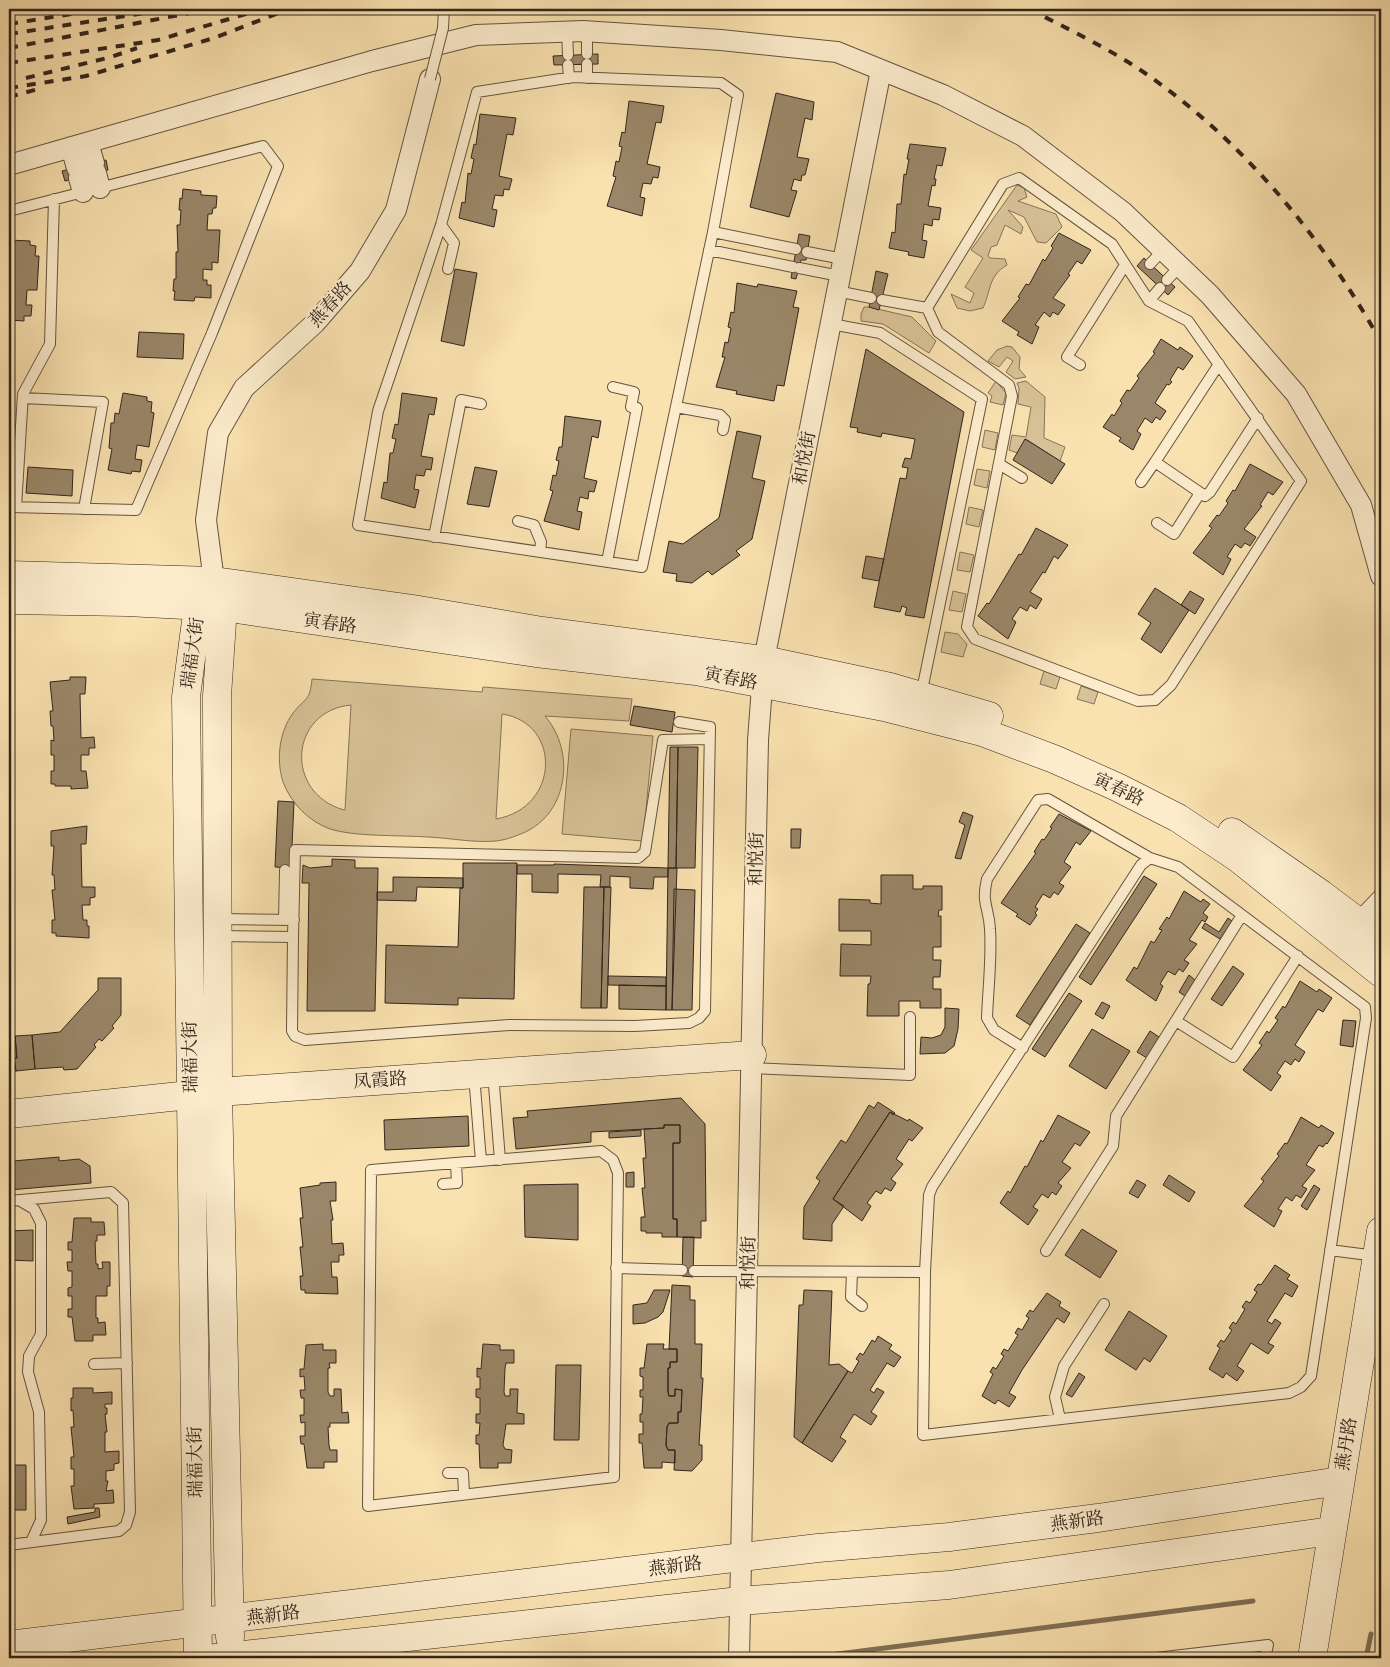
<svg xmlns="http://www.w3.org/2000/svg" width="1390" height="1667" font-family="'IM FELL Great Primer','Noto Serif SC',serif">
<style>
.green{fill:#d8c297;stroke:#85745a;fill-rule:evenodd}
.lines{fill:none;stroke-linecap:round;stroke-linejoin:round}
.stream{stroke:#817057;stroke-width:5}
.building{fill:#9a8769;stroke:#32251c}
.lane-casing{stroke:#645441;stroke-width:12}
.street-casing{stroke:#645441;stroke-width:22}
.secondary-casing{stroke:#32251c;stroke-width:29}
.lane{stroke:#fceccc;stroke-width:10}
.street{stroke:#fceccc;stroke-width:20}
.secondary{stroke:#fceccc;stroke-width:28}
.rail{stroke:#32251c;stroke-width:4;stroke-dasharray:9 9;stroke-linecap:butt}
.lane-bridge-casing{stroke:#645441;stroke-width:12;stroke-linecap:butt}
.lane-bridge{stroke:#fceccc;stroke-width:10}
.labels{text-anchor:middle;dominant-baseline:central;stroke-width:4.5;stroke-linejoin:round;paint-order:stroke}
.street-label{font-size:18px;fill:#32251c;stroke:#fceccc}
</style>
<rect width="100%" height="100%" fill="#fae2b0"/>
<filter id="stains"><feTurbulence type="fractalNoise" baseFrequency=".004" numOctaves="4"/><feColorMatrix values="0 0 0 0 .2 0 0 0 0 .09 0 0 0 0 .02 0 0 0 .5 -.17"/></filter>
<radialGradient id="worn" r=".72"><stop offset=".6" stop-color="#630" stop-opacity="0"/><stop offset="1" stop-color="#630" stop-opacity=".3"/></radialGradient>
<path class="green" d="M1017 185 1024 188 1027 197 1018 201 1056 214 1062 227 1046 243 1037 242 1024 217 1008 210 1023 227 1021 234 1005 225 997 245 991 247 988 256 990 258 1005 259 1007 265C988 276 991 291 983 308L970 311 957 308 951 294 970 303 974 293 965 287 983 258 971 250Z
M864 307H869L912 317 936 341 929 353 883 324 861 321V314Z
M1007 346 1012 347 1020 357 1019 369 1026 377 1015 379 1006 372 1013 361 1007 357 999 367 988 361 997 350Z
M996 381 1006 393 1003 405 990 402 992 396 988 393Z
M1026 381 1045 397 1044 438 1065 447 1060 461 1026 439 1017 453 1009 450 1012 435 1026 437 1031 407 1018 404 1019 388 1017 383Z
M985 430 998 433 995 450 982 447Z
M977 469 990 471 987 488 974 485Z
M969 507 983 510 979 527 966 524Z
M960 552 974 555 970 572 957 570Z
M953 591 966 594 962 612 949 610Z
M945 632 958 634 967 644 963 657 941 652Z
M1044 671 1060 677 1056 689 1040 684Z
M312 679 482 692 483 687 632 699 629 721 545 716C577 753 568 818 518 835 511 838 504 840 496 841 474 843 450 838 428 837 400 835 355 837 330 829 308 821 291 803 283 782 276 760 279 732 293 713 306 697 310 701 312 679ZM351 705 345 810H344C284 793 289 711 351 705ZM502 714C562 723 560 808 496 819Z
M1081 686 1098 692 1094 704 1077 699Z
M571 729 653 736 643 841 562 834Z"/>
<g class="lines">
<path class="stream" d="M787 1658 822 1656 1253 1601
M1366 1658 1371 1634"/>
</g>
<path class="building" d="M598 54V64L554 65 553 56Z
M776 93 814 102 812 120 805 118 797 157 809 159 805 175H802L801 181 794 179 791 190 797 191 789 217 750 207Z
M629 101 664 106 661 123 656 122 647 164 660 167 658 178 653 177 651 184 643 183 640 197 645 198 642 216 607 206 616 177 613 176 616 161 619 162 622 147 619 146 622 132 625 133Z
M480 114 516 118 513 135 507 134 499 176 512 179 509 190 504 189 503 196 495 195 492 209 497 210 494 227 459 218 462 202 465 203 468 173 471 174 474 159 471 158 474 144 476 145Z
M910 144 946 148 942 166 937 165 934 179H936L935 186 932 185 928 206 941 208 939 220 933 219 932 226 924 224 922 240 927 241 924 258 908 255 909 252 889 248 892 232 895 233 897 204H901L904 174 906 175 909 159H907Z
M106 160 108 170 65 181 62 171Z
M183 189 201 191V195L217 196 216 208H213L212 214H208L207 230H220L218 263 212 262V270L203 269V280H207V285H211V298L195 297 194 301 174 300 175 291H173L174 279H176V252H178L177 225H180L181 210H179L180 198 182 199Z
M1059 233 1091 250 1082 264 1077 261 1068 274 1070 275 1053 298 1065 305 1058 315 1053 312 1050 317 1044 312 1035 325 1039 327 1032 344 1017 335 1019 332 1002 321 1020 298 1018 297 1026 284 1029 285 1043 259 1045 261 1053 248 1051 246Z
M799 234 810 236 806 260H801L796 279 791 278Z
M9 240 30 241V245L36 246 35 256H39L37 290H27L26 305H32L31 316H24V321L9 320Z
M1144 258 1175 287 1168 295 1137 266Z
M455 269 477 273 464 346 441 341Z
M876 271 888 274 879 310 869 307Z
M737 283 757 287 758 284 797 291 793 307 799 308 784 386 777 385 774 401 736 394 737 391 716 387 725 357H722L725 342 728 343 731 328 728 327 731 312 734 313Z
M139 332 184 334 183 359 137 357Z
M1161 339 1178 350 1180 347 1193 356 1183 370 1178 367 1170 380 1172 382 1169 385 1167 384 1155 403 1166 411 1160 420 1156 417 1152 423 1145 418 1137 431 1141 434 1133 450 1119 441 1121 438 1103 427 1112 414 1114 416 1122 403 1120 401 1127 390 1130 391 1139 378 1137 376 1155 353 1153 352Z
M866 349 964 412 924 618 905 615 907 608 902 606 900 612 874 607 900 478 906 479 908 468 902 467 905 458 911 459 915 439 882 433 881 437 857 432 858 428 850 427Z
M123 393 147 397V401L152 402 151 412 154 413 149 447 137 445 135 459 142 460 140 472 132 471 131 474 108 470 112 449 109 448 111 423H114L115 413 119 414Z
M402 393 437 398 434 415 429 414 421 456 433 458 431 470 426 469 424 476 416 475 414 489 419 490 415 508 381 498 384 482 387 483 390 453H393L396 439 392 438 395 424 398 425Z
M565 416 601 421 598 438 592 436 584 478 597 481 594 492 589 491 588 499 580 497 577 511 582 512 579 530 544 521 553 491 550 490 553 475 556 476 559 461 556 460 559 447H562Z
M737 431 761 436 752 478 765 481 752 539 736 551 740 555 712 575 708 571 692 583 676 581 677 574 663 572 669 541 683 544 719 518Z
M1025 439 1065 464 1052 484 1013 460Z
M1250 464 1283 482 1273 495 1268 492 1260 505 1262 506 1244 529 1256 537 1250 546 1245 543 1241 548 1235 544 1227 557 1231 559 1223 575 1193 553 1212 528 1209 526 1217 515 1219 516 1228 503 1226 501 1233 490 1235 491Z
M28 467 73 470 72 496 26 493Z
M475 467 497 471 489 507 467 504Z
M1036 528 1068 545 1058 559 1054 556 1045 573 1043 572 1030 592 1042 599 1036 609 1030 605 1027 611 1020 607 1012 619 1016 622 1008 639 978 616 987 603 989 604 1019 554 1021 555Z
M866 556 884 559 879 581 862 578Z
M1155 588 1189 610 1161 653 1141 639 1151 623 1138 614Z
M1190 591 1204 599 1195 614 1181 605Z
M9 666H12V688H9Z
M70 677H86L85 694H80L81 738 94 737 95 748H89V755H81V771H86L88 788 71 789V786H55V784H51V771H54V755H51V740L54 741 53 726H51L50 711H53L50 682 70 680Z
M634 706 675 712 672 732 630 725Z
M670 747H678L676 868H668Z
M678 747H698L695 868H676Z
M278 801 294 802 291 868 275 867Z
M963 812 973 816 961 859 955 858 965 825 959 822Z
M1059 814 1091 831 1080 845 1076 842 1064 862 1071 867 1059 883 1064 886 1058 895 1054 892 1050 898 1043 894 1035 907 1038 909 1035 913 1037 915 1030 925 1016 916 1018 914 1001 903 1036 853 1034 852 1042 839 1044 840 1052 828 1050 827Z
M87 826 86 844H81L82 887H95V897L90 898V905H82L83 920H87V926H89V938L56 936V933H52V920H55L52 890H55L54 875H52L54 846H51V831Z
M791 829H801L800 848H791Z
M332 859 355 860V868H378L375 1011H307L309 883H302L303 865 310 868 332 866Z
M463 863H517L514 999 458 998V1005L385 1003 386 945 458 947 460 888H463Z
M554 864 668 868V877H654L653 889 630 888V877L610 876V887H600L601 875 558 874V893L532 892V874H517V865H554Z
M668 868H677L672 1010H666Z
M881 875H913V889H923V886H942V910H939L938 916H941V947H933V960H941L940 977H933V989H941V1008H920V1001H899V1016H867L868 984H870L871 976H840L841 944 871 945V931H839V899L870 900V903L881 904Z
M1144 876 1157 884 1091 985 1079 977Z
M393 877 463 878V888L417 887 416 901 377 900V892H393Z
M584 887H604L601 1008H581Z
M604 887H611L607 1008H601Z
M674 889 695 890 692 1010H672Z
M1184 891 1201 902 1203 899 1210 904 1203 913 1208 917 1205 922 1202 920 1189 940 1197 944 1184 960 1189 963 1183 972 1179 969 1175 975 1168 971 1160 984 1163 986 1156 1001 1126 980 1134 967 1137 969 1151 941 1154 943 1162 930 1159 929 1167 917 1169 919Z
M1228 918 1232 921 1220 939 1202 928 1205 923 1219 932Z
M1076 924 1090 933 1030 1025 1016 1016Z
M1233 966 1244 974 1222 1006 1211 999Z
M1189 975 1195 980 1185 996 1179 992Z
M608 976 666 977V986L608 985Z
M98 978H121V1015L112 1026 114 1028 102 1041 99 1039 94 1045 96 1047 77 1069 64 1070 63 1067 35 1069 32 1035 60 1032 98 990Z
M1300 981 1317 992 1319 989 1332 998 1323 1012 1318 1009 1295 1045 1305 1052 1299 1062 1295 1059 1291 1065 1285 1061 1277 1073 1281 1076 1271 1091 1243 1070 1262 1045 1259 1043 1267 1031 1269 1033 1278 1020 1275 1018 1283 1006 1285 1008Z
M619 985 666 986V1010L619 1009Z
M1069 993 1082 1001 1045 1057 1032 1049Z
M1102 1002 1110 1006 1103 1019 1095 1014Z
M945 1008 959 1009 958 1029 954 1046 945 1053 920 1054 921 1037 932 1038 941 1035 945 1027Z
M1343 1020 1356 1021 1353 1047 1340 1045Z
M1092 1029 1130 1051 1106 1089 1069 1066Z
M1150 1031 1159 1037 1147 1058 1137 1052Z
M32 1035 35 1069 16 1071 14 1058H17L15 1036Z
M9 1036H15L17 1058H14L16 1071H9Z
M681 1098 705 1124 706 1221H701V1238L677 1237V1219H673V1143H680V1125H664V1128L591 1132V1142L516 1149 513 1118 528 1117 527 1111Z
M878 1102 895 1113 893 1115 890 1112 833 1199 844 1206 832 1224V1241L803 1239 804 1207 820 1181 816 1178 841 1140 846 1143 869 1105 874 1108Z
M890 1112 908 1121 909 1119 923 1128 912 1141 909 1139 896 1159 903 1164 891 1179 896 1183 891 1191 885 1188 881 1194 876 1191 867 1203 871 1206 862 1221 833 1199Z
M1058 1115 1090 1132 1080 1146 1075 1143 1062 1162 1071 1168 1058 1183 1062 1186 1056 1195 1052 1192 1048 1198 1042 1194 1033 1207 1038 1210 1028 1225 1000 1203 1008 1191 1010 1193 1025 1166 1027 1167 1041 1140 1043 1142Z
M468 1116 469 1146 385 1150 384 1120Z
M1301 1117 1319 1128 1321 1125 1334 1133 1327 1144 1326 1143 1323 1147 1319 1145 1306 1165 1315 1170 1302 1186 1307 1189 1301 1198 1296 1195 1292 1201 1286 1197 1278 1209 1282 1211 1274 1227 1244 1206 1264 1181 1261 1179 1279 1156 1277 1154 1285 1143 1287 1144Z
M664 1125H680V1143H673V1219H677V1237H662V1233H646V1231H641V1217H645L642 1188H645L643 1158H646L644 1129 664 1128Z
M641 1130V1136L609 1138V1132Z
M59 1157V1161L79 1159 90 1166 91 1183 9 1190V1165L14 1164 13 1161Z
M634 1172V1187H626V1173Z
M1169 1175 1195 1192 1189 1202 1163 1185Z
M1137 1180 1146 1185 1138 1198 1129 1193Z
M336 1182V1201H330L333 1220H331L332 1244 343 1243 344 1255H339V1262H331L332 1277H337L338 1294 305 1293V1290H301L300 1276H303L300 1247H303L300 1218H303L300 1188 320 1185V1183Z
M578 1184V1240L525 1237 524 1185Z
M1314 1185 1320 1189 1307 1210 1301 1206Z
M74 1218H91V1222H104L105 1235H97V1241H95L96 1264H98V1269L103 1268 102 1262H110V1286H107V1296H96V1318H98V1323L105 1322 106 1335H93V1341H75L72 1317H68V1309H72V1296H68V1288L72 1287V1271H68L67 1262H72V1250H68V1242H72Z
M1082 1229 1117 1251 1100 1278 1065 1255Z
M33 1230V1261L9 1260V1231Z
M683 1237H694L693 1277 682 1276Z
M1275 1265 1290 1275 1287 1279 1298 1286 1292 1297 1285 1293 1267 1321 1272 1324 1275 1319 1281 1323 1268 1343 1274 1346 1268 1354 1251 1343 1237 1366 1244 1371 1237 1381 1226 1373 1223 1378 1209 1369 1220 1348 1217 1346 1221 1340 1224 1342 1232 1330 1229 1328 1233 1322 1236 1324 1245 1309 1242 1307 1246 1301 1250 1303 1257 1292 1254 1290 1258 1284 1261 1285Z
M672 1285 690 1286V1300H695V1344H702L701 1378H703L699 1445H702V1460L692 1471 674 1470 675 1450H668L666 1445 667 1427 669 1423H678V1412H681L682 1390 675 1389V1396H669L668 1392V1368H670V1362H677V1349H669Z
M654 1290H670L663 1312 658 1317 645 1323 633 1324V1305L647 1303Z
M804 1290 832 1291 829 1365 839 1364 848 1371 802 1443 794 1437 799 1305H803Z
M1047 1293 1061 1302 1059 1306 1070 1313 1064 1323 1057 1318 1022 1370 1009 1393 1016 1397 1009 1407 998 1400 995 1404 982 1396 993 1374 990 1372 993 1367 996 1369 1004 1356 1001 1354 1004 1349 1008 1351 1018 1335 1015 1333 1018 1328 1022 1330 1029 1318 1026 1316 1030 1310 1033 1312Z
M1129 1311 1167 1336 1150 1362 1144 1358 1136 1370 1105 1350Z
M878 1336 892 1345 889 1349 901 1357 894 1367 887 1363 870 1390 874 1393 877 1388 884 1392 871 1412 877 1416 871 1425 854 1414 840 1437 846 1441 832 1462 802 1443 848 1371 852 1373 859 1361 856 1359 860 1353 863 1355 872 1340 875 1342Z
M323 1344V1350H336V1363H329L330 1368H328V1392L330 1396H334V1389H341L342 1413 348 1412 349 1423H330V1427H328L329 1445 330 1450H337V1462H324V1468H307L304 1444H301L300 1436H305V1422L301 1423 300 1415H304V1398H301L300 1390H305L304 1376 300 1377V1369H304L306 1345Z
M483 1344 500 1345V1350H514V1363H506L505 1368 504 1392 505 1396H510V1389H518L517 1413 524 1414V1424H506L503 1445 505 1449 512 1450 511 1463H498V1468H480L479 1444H476V1435H479L480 1423H476V1414H480V1398L476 1397V1389H480V1377H477V1368L481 1369Z
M647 1344H664L663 1349H677V1362H670V1368H668V1392L669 1396H675V1389L682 1390 681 1412H678V1423H669L667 1427 666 1445 668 1450H675V1463L662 1462V1468H644L642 1443H639V1434H643V1422H640V1414H642L643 1397H640V1390H643V1377L640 1376V1368H644Z
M556 1365H581L579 1440H554Z
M1079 1373 1085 1377 1072 1397 1066 1394Z
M73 1388H93V1393L112 1392V1404H105V1408H107V1414H105L107 1432H105V1452L119 1451V1463L114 1464V1470L106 1471V1481H108L106 1491 113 1490 114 1503 94 1504V1508L74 1509 71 1486H74V1469H71V1457H74L71 1427H74L73 1410 71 1411V1398H73Z
M9 1465H26V1510H9Z
M95 1508H99L100 1517 68 1524 67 1517 95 1512Z"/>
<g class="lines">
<defs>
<path id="lane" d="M587 31V54
M567 32 568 55
M587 64V78
M568 65 569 78
M9 211 263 146 278 166 212 333 136 510 9 507
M441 225 454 243 448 269
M713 232 642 567 358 525 378 411 441 225 477 92 573 77 721 83 738 95 713 232 796 249
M709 250 793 267
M807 252 843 259
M1150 264 1163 250
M799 268 840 276
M1167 280 1180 266
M837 291 871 298
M882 300 927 308 938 332 1009 385 1012 396 967 627 975 639 1138 701 1155 700 1171 685 1301 481 1188 321 1149 301 1112 244 1019 178 1003 184 927 308
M1149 301 1160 288
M831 324 880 333 982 399 921 695
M1219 364 1155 462 1205 496 1210 492 1258 418
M1080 365 1067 357 1125 265
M23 398 103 402 84 509
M676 407 720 415 725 420 723 430
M999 464 1022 478
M1141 482 1155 462
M16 507 23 394 50 344 54 199
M518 521 534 525 541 542 540 552
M1157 523 1174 534 1200 493
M434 537 461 400 481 404
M607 562 637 408 631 407 634 392 613 387
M220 919 294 920
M284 920 285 870
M219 936 293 937 292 1031 295 1036 305 1040 509 1025 635 1026 689 1023 699 1018 705 1011 710 727 679 722
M293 937 295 850 638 858 645 852 663 740 709 739
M1176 1021 1233 1057 1298 956
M1023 1048 994 1030 987 1018C988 989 992 958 990 929 989 907 981 904 987 879L1038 800 1048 799 1150 858
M752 1068 910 1075V1017
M493 1073 500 1160
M474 1075 481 1161
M601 1151 613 1160 618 1173 614 1477 368 1506 371 1170Z
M443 1184 457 1183 456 1163
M19 1200 34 1209 41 1223V1334L29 1356 28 1372 39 1412 41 1520 31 1542
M9 1201 111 1192 123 1203 130 1512 126 1525 119 1531 9 1545
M1330 1250 1376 1256
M1046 1251 1113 1146 1116 1116 1242 915
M616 1268 682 1270
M694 1271 925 1272 923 1435 1289 1393 1301 1387 1311 1376 1366 1018 1365 1007 1178 867 1150 858 1141 865 932 1187 929 1195 925 1272
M852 1272 851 1297 862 1306
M94 1364 127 1363
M1060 1419 1055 1397 1064 1366 1104 1304
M448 1473H463L464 1494
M1156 1658 1268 1645 1265 1658"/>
<path id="street" d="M88 143 94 163
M71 147 77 168
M9 165 372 61 476 35 583 31 721 40 837 52 943 95 1023 136 1123 212 1210 295 1296 394 1361 505 1381 576
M96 173 100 188
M79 178 83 192
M214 581 206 520 218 433 244 388 315 323 360 271 396 210 430 79
M1359 923 1381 900
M739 1658 758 740 764 660 881 70"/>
<path id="secondary" d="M9 575 214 581 413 609 542 631 764 660 890 687 989 716
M217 589 223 607 217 696 218 1092 230 1637
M9 600 127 602 223 607 536 653 696 671 884 707 982 732 1054 759 1117 787 1178 818 1238 858 1381 973
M1232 832 1321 894 1381 939
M9 1114 218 1092 752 1055
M9 1645 818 1548 949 1537 1098 1518 1340 1481
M198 1658 186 697 198 606 208 591
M216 1658 740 1601 949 1585 1331 1531
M1312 1658 1381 1231"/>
</defs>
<use href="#lane" class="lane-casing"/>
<use href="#street" class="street-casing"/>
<use href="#secondary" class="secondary-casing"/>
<use href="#lane" class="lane"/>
<use href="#street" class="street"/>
<use href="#secondary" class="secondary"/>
<path class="rail" d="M1029 9C1066 28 1104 46 1139 69 1242 139 1321 235 1381 342
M9 10 18 9
M9 24 102 9
M9 34 170 9
M9 48 210 9
M9 63 158 40 263 9
M26 78 111 57 137 48
M9 88 86 76 214 38 289 9
M9 97 38 89"/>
<defs>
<path id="lane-bridge" d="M430 79 443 28 444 9"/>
</defs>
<use href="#lane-bridge" class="lane-bridge-casing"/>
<use href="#lane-bridge" class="lane-bridge"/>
</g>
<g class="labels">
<g class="street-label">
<text transform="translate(330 304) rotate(-48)">燕春路</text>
<text transform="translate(804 458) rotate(-79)">和悦街</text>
<text transform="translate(330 623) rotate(8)">寅春路</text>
<text transform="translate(192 653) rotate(-82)">瑞福大街</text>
<text transform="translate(731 678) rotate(11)">寅春路</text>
<text transform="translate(1119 789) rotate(25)">寅春路</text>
<text transform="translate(756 859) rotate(-89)">和悦街</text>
<text transform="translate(190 1057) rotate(-91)">瑞福大街</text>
<text transform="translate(380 1080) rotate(-4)">凤霞路</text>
<text transform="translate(748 1263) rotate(-89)">和悦街</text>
<text transform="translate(1346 1444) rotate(-81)">燕丹路</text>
<text transform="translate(195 1462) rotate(-91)">瑞福大街</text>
<text transform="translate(1077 1521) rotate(-8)">燕新路</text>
<text transform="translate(675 1566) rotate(-7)">燕新路</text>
<text transform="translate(273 1615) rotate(-7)">燕新路</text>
</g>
</g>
<rect width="1390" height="1667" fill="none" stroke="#fae2b0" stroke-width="30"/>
<rect x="10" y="10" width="1370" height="1647" fill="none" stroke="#32251c" stroke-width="2.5"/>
<rect x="15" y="15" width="1360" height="1637" fill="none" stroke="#32251c"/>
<rect width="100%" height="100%" filter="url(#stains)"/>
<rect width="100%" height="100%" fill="url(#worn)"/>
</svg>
